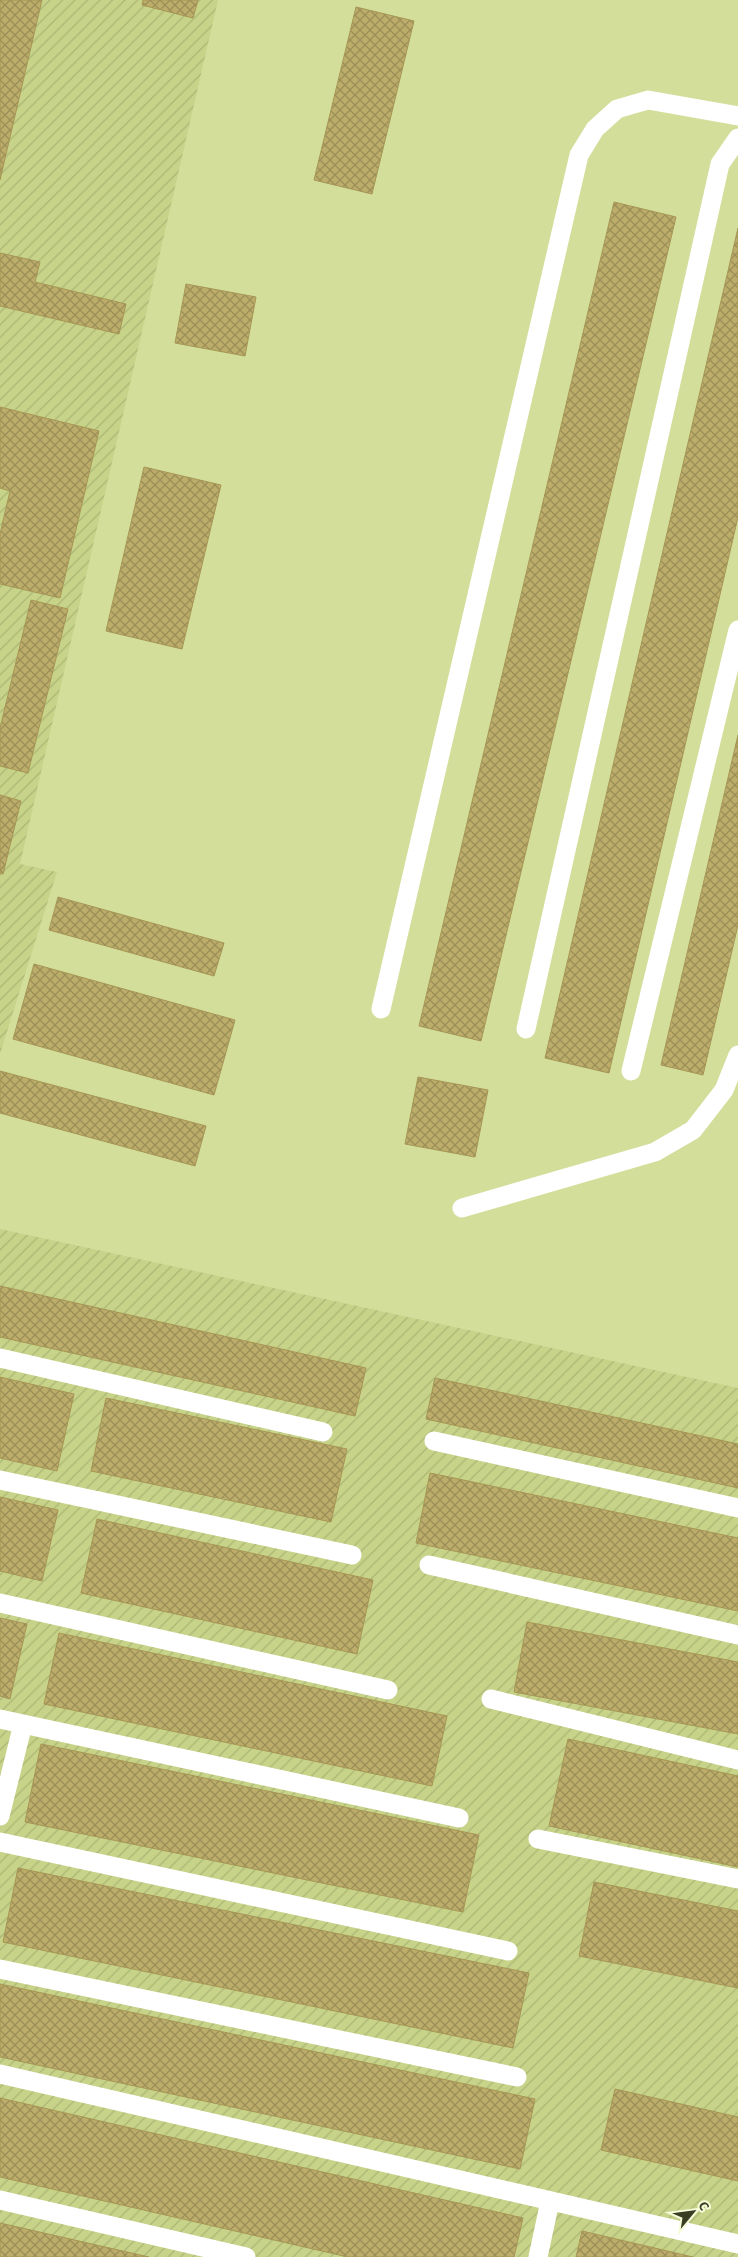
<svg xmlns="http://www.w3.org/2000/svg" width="738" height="2257" font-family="'Alegreya Sans',sans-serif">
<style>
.industrial{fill:url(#industrial-furrows)}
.building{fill:url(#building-cross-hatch);stroke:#a69654}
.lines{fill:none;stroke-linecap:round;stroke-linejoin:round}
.service{stroke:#fff;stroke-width:19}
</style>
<defs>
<pattern id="industrial-furrows" width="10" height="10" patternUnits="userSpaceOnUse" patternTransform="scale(1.25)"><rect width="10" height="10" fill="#c7d388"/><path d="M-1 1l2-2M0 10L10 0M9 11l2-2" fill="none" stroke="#acb675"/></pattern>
<pattern id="building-cross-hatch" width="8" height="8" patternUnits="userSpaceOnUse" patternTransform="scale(1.25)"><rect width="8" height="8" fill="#bdad6a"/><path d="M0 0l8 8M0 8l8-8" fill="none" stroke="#9b8e57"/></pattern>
</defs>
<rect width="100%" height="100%" fill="#d3de9b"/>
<path class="industrial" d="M0 0H218L20 864 57 872 0 1054Z
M0 1229 738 1388V2257H0Z"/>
<path class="building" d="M0 0H42L0 180Z
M143 0H198L193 18 142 5Z
M356 7 414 21 372 194 314 180Z
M614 202 676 217 481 1041 419 1026Z
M738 228V517L609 1073 545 1058Z
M0 253 40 262 35 282 126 304 119 334 0 306Z
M186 284 256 297 245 356 175 343Z
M0 407 99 431 60 598 0 584V534L10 491 0 488Z
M144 467 221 485 182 649 106 631Z
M31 600 68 609 28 773 0 766V728Z
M738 735V925L703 1075 661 1065Z
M0 795 21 801 3 874 0 873Z
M58 897 224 943 214 976 49 930Z
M34 964 235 1020 214 1095 13 1039Z
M0 1071 206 1126 195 1166 0 1113Z
M418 1077 488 1090 475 1157 405 1144Z
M0 1286 366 1368 355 1416 0 1337Z
M0 1377 74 1394 57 1471 0 1458Z
M435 1378 738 1444V1488L426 1419Z
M106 1398 347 1449 331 1522 91 1471Z
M430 1473 738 1538V1611L416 1543Z
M0 1497 58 1510 42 1581 0 1571Z
M97 1519 373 1580 357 1654 81 1593Z
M0 1618 27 1624 10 1699 0 1696Z
M527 1622 738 1662V1734L514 1692Z
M59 1633 447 1716 432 1786 44 1704Z
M568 1739 738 1776V1867L549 1826Z
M41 1744 479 1835 463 1912 25 1822Z
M18 1868 529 1973 513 2048 3 1942Z
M594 1882 738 1911V1988L579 1956Z
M0 1984 535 2099 520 2169 0 2057Z
M615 2089 738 2117V2181L601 2150Z
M0 2098 523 2218 514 2257H348L0 2177Z
M0 2223 149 2257H0Z
M582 2231 693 2257H576Z"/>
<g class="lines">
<path class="service" d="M381 1009 579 155 595 129 617 109 648 100 738 116
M526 1029 720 164 738 138
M631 1071 738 630
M462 1208 655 1152 693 1130 724 1090 738 1055
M0 1358 323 1432
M434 1441 738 1508
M0 1480 352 1555
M429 1565 738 1635
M0 1603 388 1690
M491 1699 738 1760
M0 1719 459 1818
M0 1816 23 1724
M538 1839 738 1879
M0 1842 508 1951
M0 1969 517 2077
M0 2074 738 2244
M0 2200 246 2257
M538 2257 550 2201"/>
</g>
<g transform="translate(693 2212) rotate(61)" stroke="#f5fcda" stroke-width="4" paint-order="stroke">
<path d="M0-4L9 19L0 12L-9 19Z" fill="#393d22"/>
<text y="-8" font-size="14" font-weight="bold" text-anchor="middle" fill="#393d22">С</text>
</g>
</svg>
